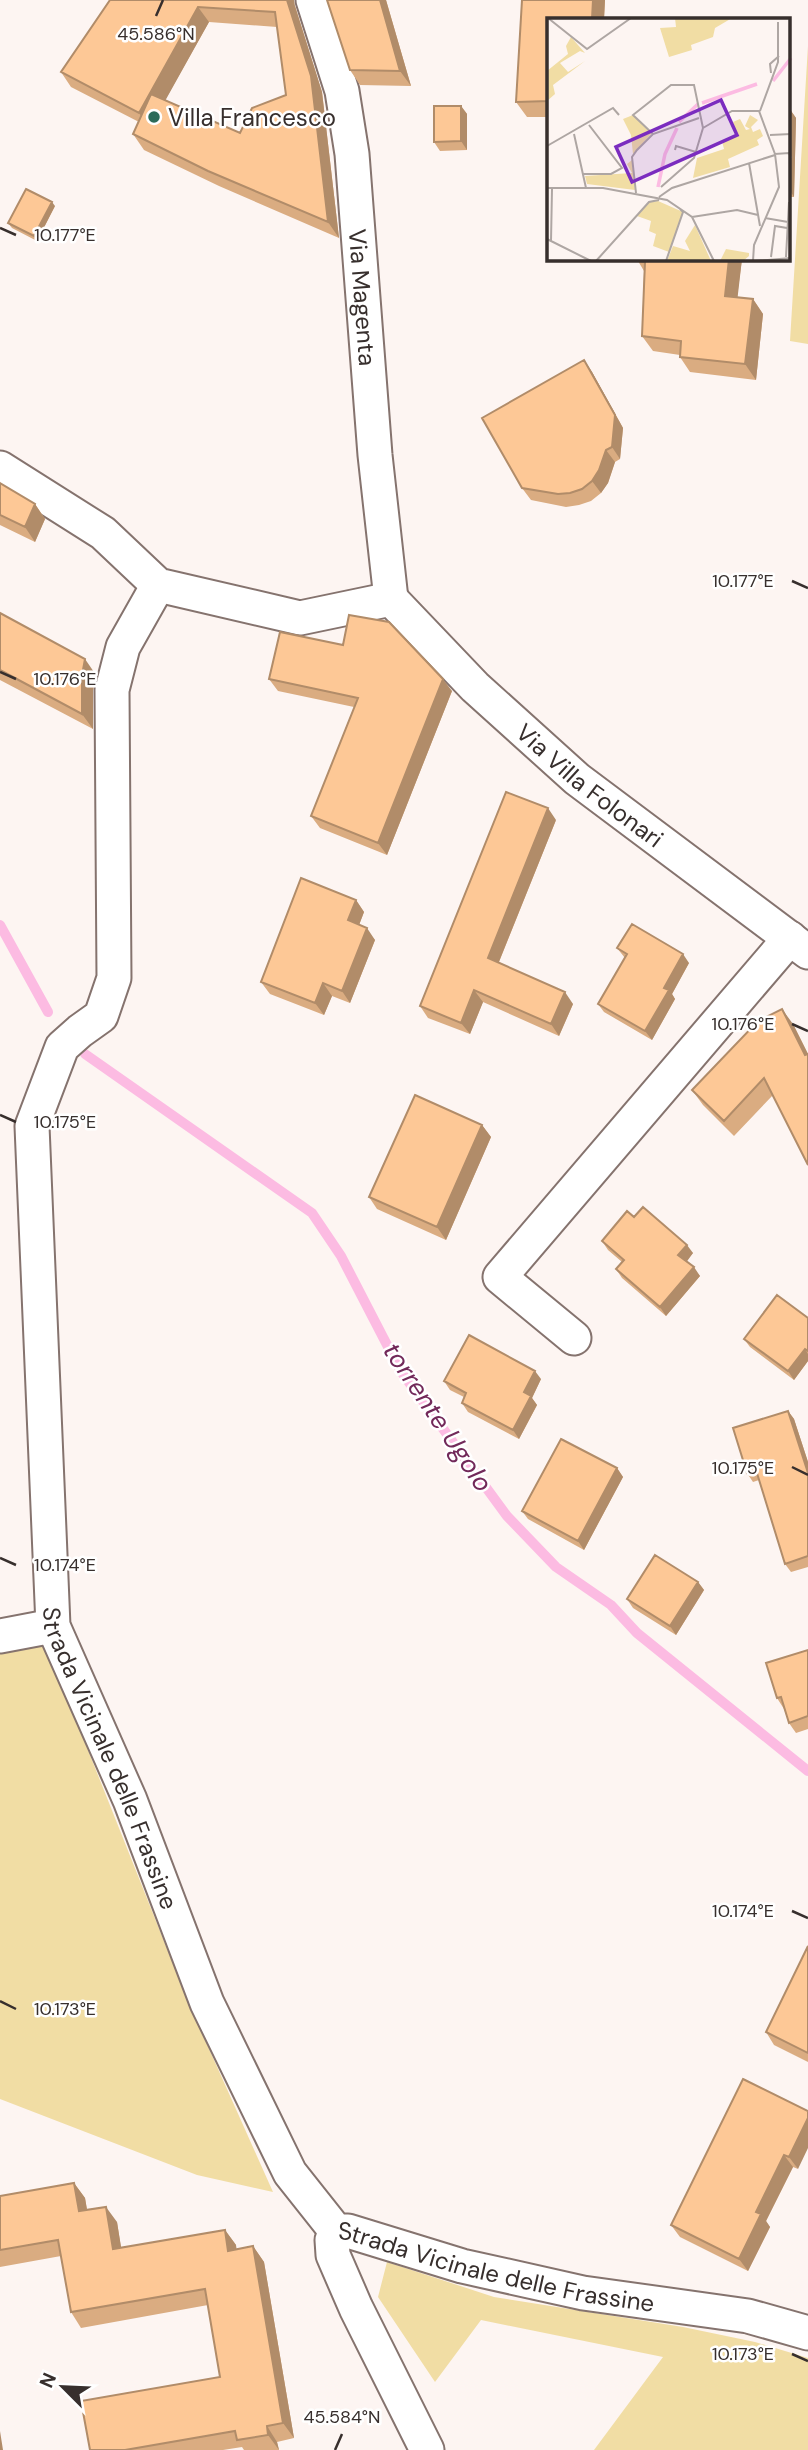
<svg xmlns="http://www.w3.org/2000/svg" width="808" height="2450" font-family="'DM Sans',sans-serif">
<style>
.green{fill:#f1dda4}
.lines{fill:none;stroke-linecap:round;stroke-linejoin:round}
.stream{stroke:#fcbbe2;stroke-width:10}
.street-casing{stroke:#85736e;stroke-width:37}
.street{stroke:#fff;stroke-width:33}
.wall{fill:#daac81;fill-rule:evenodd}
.shaded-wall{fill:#b18c69}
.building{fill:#fdc896;stroke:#b18c69;stroke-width:2}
.ticks{fill:none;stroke:#372f2d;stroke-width:2.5}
.poi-dot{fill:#2c6b59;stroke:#fff;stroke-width:2.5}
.labels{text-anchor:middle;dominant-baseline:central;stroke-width:5;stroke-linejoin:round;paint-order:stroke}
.poi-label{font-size:24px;fill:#372f2d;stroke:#fff;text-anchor:start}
.street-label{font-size:24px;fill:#372f2d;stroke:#fff}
.water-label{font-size:26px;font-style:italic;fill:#72295a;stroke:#fff}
.inset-river{fill:none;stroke:#fcbbe2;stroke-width:3.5}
.inset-road{fill:none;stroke:#aea6a3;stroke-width:2}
.view{fill:#7b2cbf;fill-opacity:0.15;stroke:#7b2cbf;stroke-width:3.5}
.inset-edge{fill:none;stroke:#372f2d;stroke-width:3.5}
.ticks-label{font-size:18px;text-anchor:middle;fill:#372f2d;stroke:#fff;stroke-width:5;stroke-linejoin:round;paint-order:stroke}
</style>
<rect width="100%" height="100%" fill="#fdf5f2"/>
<path class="green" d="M808 46V344L790 341Z
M45 1642 189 2004 273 2192 197 2175 0 2099V1649Z
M387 2262 494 2297 683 2327 755 2342 808 2358V2450H594L663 2357 481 2320 435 2382 378 2297Z"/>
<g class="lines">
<path class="stream" d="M0 925 48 1012
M85 1054 312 1213 341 1256 400 1370 507 1516 556 1567 611 1605 637 1633 808 1771"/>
<defs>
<g id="street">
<path id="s1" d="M313 0 342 91 352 154 375 455 391 599"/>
<path d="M0 468 103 533 158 585 300 618 391 599"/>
<path id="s2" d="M158 585 123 647 112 690 114 978 101 1016 80 1031 62 1047 32 1126 53 1626 130 1800 207 2003 290 2173 336 2231H348L462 2266 583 2293 748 2316 808 2333"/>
<path id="s3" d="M391 599 475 687 577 779 808 952"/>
<path d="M574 1338 500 1277 790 938"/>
<path d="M0 1636 53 1626"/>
<path d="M336 2231 332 2240 333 2255 356 2308 427 2450"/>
</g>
</defs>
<use href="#street" class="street-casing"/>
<use href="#street" class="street"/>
</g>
<path class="wall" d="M110 0 295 6 322 92 339 238 219 186 144 150 133 134 139 122 71 87 61 72ZM209 22 277 27 286 95 240 133 165 100Z
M327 0H386L411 86 360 85 350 70Z
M522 0H605L604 19H549V117H527L516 102Z
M461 106 467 114V150L440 151 434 142Z
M789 108 796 118 794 197H789Z
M55 206 37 241 12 228 8 223Z
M638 259H742L737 297 753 299 763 314 756 380 690 372 680 357V355L653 351 642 336 644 271 638 261Z
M584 360 592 372 623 428 620 459 615 462 608 483 601 493 591 501 579 505 566 507 531 500 522 488Z
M0 483 35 504 45 519 35 542 0 525Z
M0 613 96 675 93 690V729L0 680Z
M343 645 452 691 387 855 320 828 311 816 354 707 278 691 269 679Z
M556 820 499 962 573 1004 559 1036 483 1002 470 1034 428 1018 420 1006Z
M356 900 364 912 359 925 375 940 350 1003 332 996 324 1015 270 994 261 982Z
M617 948 689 963 672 994 675 999 652 1040 604 1012 598 1004 625 958Z
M793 1024 808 1054 773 1095 734 1136 703 1105 692 1090Z
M482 1125 491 1137 446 1240 377 1209 369 1197Z
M634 1217 693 1253 686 1261 700 1276 666 1316 622 1278 616 1269 622 1262 608 1250 602 1241Z
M808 1318V1361L794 1380 750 1347 744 1339Z
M541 1379 532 1398 537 1405 519 1439 468 1412 462 1403 464 1397 450 1390 444 1381Z
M788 1411 794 1419 808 1462V1567L791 1572 785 1564 759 1480 753 1482 747 1473Z
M617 1468 623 1477 584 1550 528 1519 522 1511Z
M698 1582 704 1590 676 1635 633 1608 627 1599Z
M808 1650V1729L796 1733 789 1723 784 1709 777 1698Z
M808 1946V2062L774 2045 766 2032Z
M743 2079 798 2169 793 2167 766 2221 770 2227 748 2271 680 2237 671 2225Z
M74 2183 85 2198 87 2210 117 2222 121 2248 225 2230 236 2245V2249L253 2246 264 2262 294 2438 277 2442 279 2450H244L242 2447 223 2450H90L220 2377 208 2305 81 2328 71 2312 61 2256 0 2267V2196Z"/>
<path class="shaded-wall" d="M287 0H294L295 6 322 92 339 238 328 222Z
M380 0H386L411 86 400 71Z
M593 0H605L604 19H592Z
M198 7 209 22 150 128 139 113Z
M461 106 467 114V150L461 141Z
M789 108 796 118 794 197 789 189Z
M52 202 55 206 37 241 34 236Z
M729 259H742L736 311 725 296Z
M753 299 763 314 756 380 745 364Z
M584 360 592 372 623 428 620 459 612 447Z
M606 450 615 462 608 483 601 493 592 481Z
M35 504 45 519 35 542 25 527Z
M85 659 96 675 93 690V729L82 714V675Z
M443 679 452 691 387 855 378 843Z
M548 808 556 820 496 969 488 958Z
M356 900 364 912 356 933 348 920Z
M367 928 375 940 350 1003 342 991Z
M683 954 689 963 672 994 675 999 652 1040 645 1031 664 988Z
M323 983 332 996 324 1015 315 1003Z
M474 990 483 1002 470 1034 461 1023Z
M565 992 573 1004 559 1036 551 1024Z
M782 1009 793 1024 808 1054 805 1055Z
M482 1125 491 1137 446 1240 437 1227Z
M687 1245 693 1253 685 1264 678 1255Z
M694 1267 700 1276 666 1316 660 1307Z
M805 1349 808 1354V1361L794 1380 788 1371Z
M535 1371 541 1379 532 1398 537 1405 519 1439 513 1430 524 1392Z
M788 1411 794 1419 808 1462V1473Z
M617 1468 623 1477 584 1550 578 1541Z
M698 1582 704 1590 676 1635 670 1626Z
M808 2118V2148L798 2169 789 2157Z
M784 2155 793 2167 766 2221 770 2227 748 2271 739 2259 756 2212Z
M74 2183 85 2198 90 2227 79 2211Z
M106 2207 117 2222 124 2265 113 2249Z
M225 2230 236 2245 239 2266 228 2251Z
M253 2246 264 2262 294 2438 283 2423Z
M267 2426 277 2442 279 2450 268 2435Z
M0 2431 3 2450H0Z"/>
<path class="building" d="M110 0H287L311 76 328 222 208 171 133 134 151 94 240 133 252 108 286 95 275 12 198 7 139 113 61 72Z
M327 0H380L400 71 350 70Z
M522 0H593L592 19H549V101L516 102Z
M434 106H461V141L434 142Z
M26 189 52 202 34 236 8 223Z
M638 259H729L725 296 753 299 745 364 680 357 681 341 642 336 645 262 638 261Z
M584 360 615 415 612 447 606 450 599 470 592 481 582 489 570 493 558 494 522 488 482 418Z
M0 483 35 504 25 527 0 515Z
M0 613 85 659 82 675V714L0 670Z
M349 615 389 622 443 679 378 843 311 816 358 698 269 679 280 632 343 645Z
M506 792 548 808 488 958 565 992 551 1024 474 990 461 1023 420 1006Z
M301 878 356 900 348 920 367 928 342 991 323 983 315 1003 261 982Z
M632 924 683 954 664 988 669 990 645 1031 598 1004 627 954 617 948Z
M782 1009 805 1055 808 1054V1165L764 1078 724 1121 692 1090 758 1021Z
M415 1095 482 1125 437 1227 369 1197Z
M643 1207 687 1245 678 1255 694 1267 660 1307 616 1269 624 1260 602 1241 627 1211 634 1217Z
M777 1295 808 1318V1351L805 1349 788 1371 744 1339Z
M469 1335 535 1371 524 1392 531 1396 513 1430 462 1403 466 1393 444 1381Z
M788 1411 808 1473V1556L785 1564 756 1470 747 1473 733 1428Z
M561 1439 617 1468 578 1541 522 1511Z
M655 1555 698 1582 670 1626 627 1599Z
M808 1650V1716L789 1723 781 1697 777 1698 766 1663Z
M808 1946V2053L766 2032Z
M743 2079 808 2111V2118L789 2157 784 2155 756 2212 761 2214 739 2259 671 2225Z
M74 2183 79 2211 106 2207 113 2249 225 2230 228 2251 253 2246 283 2423 267 2426 268 2435 237 2440 235 2431 125 2450H90L81 2401 220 2377 205 2289 71 2312 58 2240 0 2250V2196Z"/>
<path class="ticks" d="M156 16 163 0M0 228 16 235M792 581 808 588M0 672 16 679M792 1024 808 1031M0 1115 16 1122M792 1467 808 1475M0 1558 16 1565M792 1911 808 1918M0 2001 16 2009M792 2354 808 2361M335 2450 342 2434"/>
<circle class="poi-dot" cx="154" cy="117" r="7"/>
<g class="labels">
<g class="poi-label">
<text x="168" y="117">Villa Francesco</text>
</g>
<g class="street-label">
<text stroke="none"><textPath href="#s1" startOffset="303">Via Magenta</textPath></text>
<text stroke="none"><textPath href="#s3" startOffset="273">Via Villa Folonari</textPath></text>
<text stroke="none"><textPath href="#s2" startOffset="1222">Strada Vicinale delle Frassine</textPath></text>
<text stroke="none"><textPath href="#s2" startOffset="1914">Strada Vicinale delle Frassine</textPath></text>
</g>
<g class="water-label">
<text transform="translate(438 1417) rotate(56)">torrente Ugolo</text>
</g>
</g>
<g transform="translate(547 18)">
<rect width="243" height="243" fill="#fdf5f2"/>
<path d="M128 0H185L168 10 166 19 144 27 145 32 122 39 113 10 129 9ZM24 19 38 35 33 33 13 45 21 54 38 43 6 67 8 76 0 83V53L21 36 19 28ZM86 97 105 115 86 136 84 117 76 101ZM203 97 211 102 204 109 206 114 213 111 216 118 210 122 212 127 181 141 183 149 146 160 150 140 177 131 175 123 190 116 186 104 193 101 199 112 203 111 198 108ZM85 142 88 172 40 166 38 158 85 155 80 146ZM111 183 136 194 122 234 106 228 109 216 102 213 104 203 90 198 103 184ZM148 207 164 243H120L126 228 143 233 138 223ZM179 231 202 235V238L196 243H173Z" fill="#f1dda4"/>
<path class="inset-river" d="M226 63 244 40M155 85 210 66M132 104 151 86M111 169 118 136 130 110"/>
<path class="inset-road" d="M1 0 40 31 84 0M224 55 223 46 232 38M213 93 231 44V4M156 110 185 93H212L228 136 242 135 244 140M27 116 39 170M106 116 86 97 124 67H147L156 110M223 117 244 116M0 128 66 90 72 97M128 132 129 128 149 134M202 145 213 208M36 156H64L75 150 42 107M114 169 147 140 156 110M0 170H56L120 182 145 199 167 243M89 175 85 139 90 132 106 116 152 100M112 179 125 170 228 137M145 199 190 192 211 197M218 200 241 204M0 221 44 243M4 223 5 171M224 239 228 208 240 210M239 239 242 184M49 243 102 184 112 182M119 243 136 194 133 191M206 243 207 227 232 169 228 136M208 243 244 240"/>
<path class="view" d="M174 82 190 117 85 164 69 129Z"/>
<rect width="243" height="243" class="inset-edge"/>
</g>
<g class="ticks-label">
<text x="156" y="40">45.586°N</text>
<text x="65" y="241">10.177°E</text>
<text x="743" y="587">10.177°E</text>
<text x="65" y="685">10.176°E</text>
<text x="743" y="1030">10.176°E</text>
<text x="65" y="1128">10.175°E</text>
<text x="743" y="1474">10.175°E</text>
<text x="65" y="1571">10.174°E</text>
<text x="743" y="1917">10.174°E</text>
<text x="65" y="2015">10.173°E</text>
<text x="743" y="2360">10.173°E</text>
<text x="342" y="2423">45.584°N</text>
</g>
<g transform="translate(63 2387) rotate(294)" stroke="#ffffff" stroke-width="5" paint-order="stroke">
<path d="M0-5L12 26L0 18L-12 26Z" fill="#372f2d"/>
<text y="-10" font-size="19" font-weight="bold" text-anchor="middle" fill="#372f2d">N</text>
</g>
</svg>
